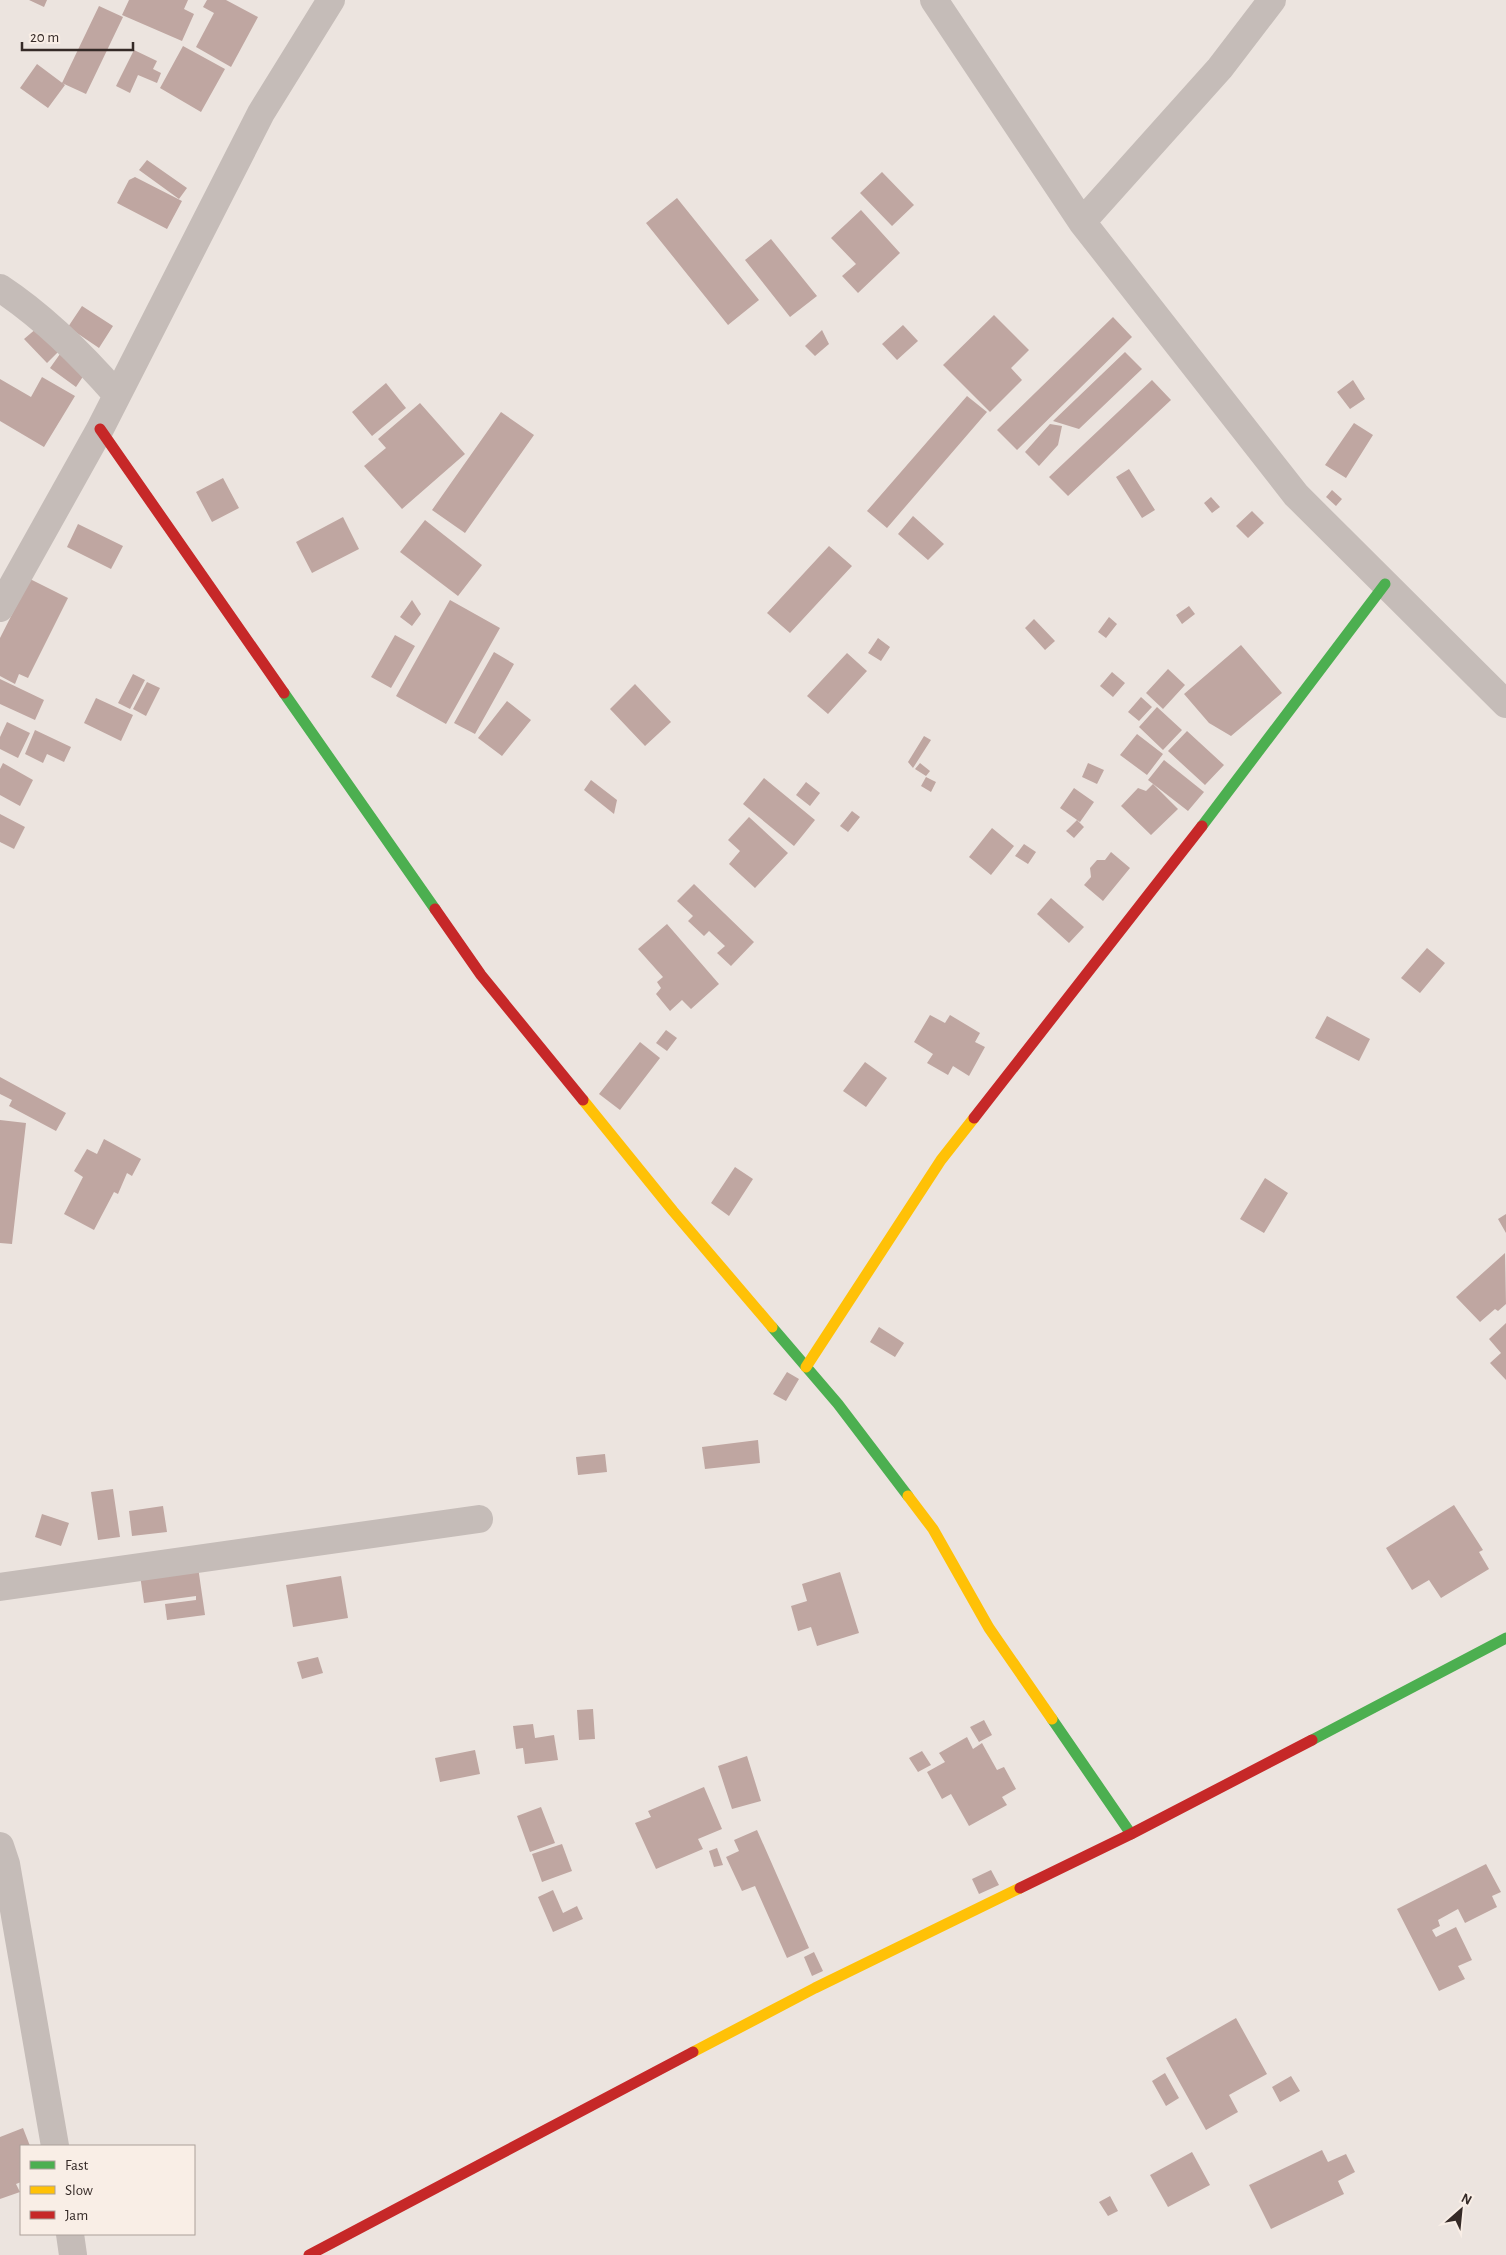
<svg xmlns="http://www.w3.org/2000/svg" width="1506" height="2255" font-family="'Alegreya Sans',sans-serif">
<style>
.building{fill:#bfa6a1}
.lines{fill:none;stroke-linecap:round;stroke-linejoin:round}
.street{stroke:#c5bcb8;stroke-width:28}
.fast{stroke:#4caf50;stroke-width:11}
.slow{stroke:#ffc107;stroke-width:11}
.jam{stroke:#c62828;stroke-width:11}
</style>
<rect width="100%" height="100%" fill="#ece4df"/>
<path class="building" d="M29 0H47L44 7Z
M129 0H188L184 9 194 14 182 41 122 15Z
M207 0H226L258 17 231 67 196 47 214 13 203 7Z
M99 6 123 17 86 94 62 83Z
M183 46 225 69 201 112 160 88Z
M134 50 157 61 153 69 161 73 157 83 138 75 130 93 116 86Z
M37 64 65 85 48 108 20 88Z
M147 160 187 188 179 199 139 170Z
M882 172 914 205 892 226 860 193Z
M135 177 182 201 167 229 117 203 129 180Z
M677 198 759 300 728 325 646 223Z
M861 210 900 253 858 293 842 276 856 264 831 238Z
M771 239 817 296 790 317 745 260Z
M82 306 113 326 99 348 68 327Z
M994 315 1029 350 1011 368 1022 380 990 412 943 365Z
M1113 317 1132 337 1017 450 997 430Z
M903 325 918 341 897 360 882 344Z
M37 328 59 351 47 363 24 339Z
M822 330 829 344 815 356 805 346Z
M1125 352 1142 369 1079 429 1053 421Z
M60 354 86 372 76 387 50 368Z
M42 377 75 396 44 447 0 421V379L31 397Z
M1152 380 1171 400 1068 496 1049 477Z
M1353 380 1365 399 1350 409 1337 392Z
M386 383 406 408 372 436 352 412Z
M967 396 987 412 887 528 867 511Z
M420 403 465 454 402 509 364 466 386 448 378 439Z
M501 412 534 435 465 533 432 510Z
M1354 423 1373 435 1346 478 1325 465Z
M1050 424 1062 426 1058 445 1039 466 1025 452Z
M1129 469 1155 510 1142 518 1116 477Z
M223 478 239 508 212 522 196 492Z
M1332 490 1342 499 1336 506 1326 497Z
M1211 497 1220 507 1212 513 1204 503Z
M1252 511 1264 523 1248 538 1236 526Z
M913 516 944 544 928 560 898 534Z
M343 517 359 549 312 573 296 542Z
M425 520 482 565 458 596 400 552Z
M78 524 123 546 111 569 67 547Z
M829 546 852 566 790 633 767 613Z
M30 579 68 598 28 678 19 674 15 684 0 676V638Z
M412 600 421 614 412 626 400 617Z
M450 600 500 628 446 724 396 696Z
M1189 606 1195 614 1182 624 1176 615Z
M1109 617 1117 624 1106 638 1098 632Z
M1034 619 1055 641 1045 650 1025 628Z
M395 635 415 646 391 688 371 677Z
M878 638 890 647 881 661 868 653Z
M1241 645 1282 693 1231 736 1209 723 1184 694Z
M494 652 514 664 475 734 454 723Z
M847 653 867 671 828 714 807 696Z
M1168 669 1185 685 1163 709 1146 693Z
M1112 672 1125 683 1113 697 1100 686Z
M133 674 145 680 130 709 118 703Z
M0 679 44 700 35 720 0 704Z
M147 682 160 688 146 716 133 709Z
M635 684 671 722 645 746 610 709Z
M1141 697 1152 707 1139 721 1128 712Z
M96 698 133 715 121 741 84 723Z
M507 701 531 720 502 756 478 738Z
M1157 707 1182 730 1163 750 1139 727Z
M7 722 30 733 18 758 0 749V737Z
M35 730 71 747 64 762 47 754 43 763 25 754Z
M1187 731 1224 765 1205 785 1168 751Z
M1137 734 1163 754 1147 775 1120 755Z
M924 736 931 740 913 768 908 762Z
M1164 760 1204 792 1188 811 1148 780Z
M3 763 33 780 20 806 0 795V769Z
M920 763 930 771 926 776 915 769Z
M1088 763 1104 770 1097 784 1082 777Z
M926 777 936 782 931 792 921 786Z
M764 778 815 820 794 846 743 804Z
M591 780 617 800 614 814 584 790Z
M806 782 820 793 810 806 796 795Z
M1153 784 1178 809 1151 835 1121 806 1138 788 1146 791Z
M1074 788 1094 802 1080 822 1060 808Z
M852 811 860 817 848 832 840 826Z
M0 814 25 827 14 849 0 842Z
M749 817 788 853 755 888 729 864 740 851 728 840Z
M1077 820 1084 827 1074 838 1066 831Z
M992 828 1014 846 991 875 969 857Z
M1024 844 1036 852 1028 864 1015 856Z
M1111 852 1130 868 1103 901 1084 885 1091 877 1090 868 1097 860H1105Z
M694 884 754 942 731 966 717 953 725 946 709 931 704 936 688 921 693 916 677 901Z
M1051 898 1084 927 1069 943 1037 914Z
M667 924 719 984 691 1009 682 1000 670 1011 656 994 661 988 657 982 663 977 638 949Z
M1427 948 1445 963 1420 993 1401 978Z
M930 1015 945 1023 950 1015 980 1033 975 1042 985 1047 969 1076 953 1066 948 1075 927 1063 933 1054 914 1042Z
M1327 1016 1370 1039 1359 1061 1315 1038Z
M666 1030 677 1038 667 1051 656 1043Z
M640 1042 660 1058 620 1110 599 1094Z
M865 1062 887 1078 866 1107 843 1091Z
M0 1077 66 1113 56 1131 9 1106 12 1100 0 1094Z
M0 1120 26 1123 12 1244 0 1243Z
M104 1139 141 1159 132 1176 127 1173 118 1194 114 1192 94 1230 64 1214 83 1177 74 1171 87 1149 97 1154Z
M735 1167 753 1179 729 1216 711 1203Z
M1265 1178 1288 1193 1264 1233 1240 1219Z
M1506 1214V1233L1498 1219Z
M1505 1253 1506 1304 1498 1311 1495 1309 1480 1322 1456 1297Z
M1506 1323V1380L1490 1363 1501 1353 1489 1339Z
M879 1327 904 1343 895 1357 870 1342Z
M787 1372 799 1379 786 1401 773 1394Z
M758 1440 760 1463 705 1469 702 1447Z
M605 1454 607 1472 578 1475 576 1457Z
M113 1489 120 1537 98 1540 91 1492Z
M1454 1505 1483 1550 1479 1552 1489 1569 1441 1598 1429 1580 1412 1590 1386 1548Z
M163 1506 167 1532 132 1536 129 1511Z
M42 1514 69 1523 61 1546 35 1537Z
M198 1567 205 1615 167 1620 165 1604 196 1600V1596L144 1603 140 1575Z
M840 1572 859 1633 817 1646 811 1627 798 1631 791 1606 807 1601 802 1584Z
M341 1576 348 1618 293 1627 286 1585Z
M318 1657 323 1673 302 1679 297 1662Z
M593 1709 595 1739 579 1740 577 1710Z
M984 1720 992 1735 979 1742 970 1727Z
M533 1724 535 1738 554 1735 558 1760 525 1764 523 1748 516 1749 513 1726Z
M967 1737 973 1749 982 1743 997 1770 1004 1767 1016 1789 1002 1797 1007 1805 969 1826 951 1794 942 1799 927 1772 945 1762 939 1753Z
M475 1750 480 1774 440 1782 435 1758Z
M922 1751 931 1765 918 1772 909 1758Z
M747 1756 761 1801 732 1809 718 1766Z
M704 1787 722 1829 698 1839 703 1849 656 1869 635 1823 651 1817 648 1811Z
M541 1807 555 1843 530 1852 517 1816Z
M757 1830 809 1948 787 1958 755 1886 742 1891 726 1857 739 1851 734 1840Z
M562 1844 572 1871 542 1882 532 1854Z
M717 1848 723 1865 714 1867 709 1851Z
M1486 1864 1501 1892 1492 1896 1497 1907 1465 1923 1458 1909 1438 1920 1440 1926 1432 1930 1436 1937 1456 1927 1472 1960 1458 1966 1465 1979 1439 1991 1397 1909Z
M991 1870 999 1885 979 1894 972 1879Z
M553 1890 563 1913 577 1906 583 1919 553 1932 538 1897Z
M814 1952 823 1971 812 1976 804 1957Z
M1236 2018 1267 2074 1229 2095 1238 2112 1206 2130 1166 2058Z
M1165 2073 1179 2098 1166 2106 1152 2081Z
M1291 2076 1300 2091 1280 2102 1272 2087Z
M23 2128 30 2146H21V2182L16 2184 20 2192 0 2199V2137Z
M1322 2150 1328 2162 1346 2154 1355 2172 1338 2181 1344 2194 1271 2229 1249 2185Z
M1192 2152 1210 2185 1168 2207 1150 2175Z
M1110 2196 1118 2211 1108 2216 1099 2202Z"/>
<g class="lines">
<path class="street" d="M934 0 1082 222 1296 495 1506 704
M1082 222 1220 68 1272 0
M0 288C44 317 83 356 117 395
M0 608 100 429 261 113 331 0
M0 1587 479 1519
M0 1846 6 1864 55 2146
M70 2234 73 2255"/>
<path class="fast" d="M284 693 435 909
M1202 826 1385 584
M772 1327 838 1404 908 1496
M1052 1719 1131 1834
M1312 1740 1506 1638"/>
<path class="slow" d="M583 1100 673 1211 772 1327
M806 1367 941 1160 974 1118
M908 1496 933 1529 989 1628 1052 1719
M693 2052 815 1988 1020 1888"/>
<path class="jam" d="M100 429 284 693
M435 909 481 975 583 1100
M974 1118 1202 826
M1020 1888 1131 1834 1312 1740
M309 2255 693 2052"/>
</g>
<rect x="20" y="2145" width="175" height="90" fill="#f9eee6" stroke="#aba09a"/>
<rect x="30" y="2161" width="25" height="8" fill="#4caf50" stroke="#aba09a"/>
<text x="65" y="2170" font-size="15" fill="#352a27">Fast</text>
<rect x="30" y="2186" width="25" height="8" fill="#ffc107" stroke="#aba09a"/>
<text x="65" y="2195" font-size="15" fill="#352a27">Slow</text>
<rect x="30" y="2211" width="25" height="8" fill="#c62828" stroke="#aba09a"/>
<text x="65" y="2220" font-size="15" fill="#352a27">Jam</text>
<g transform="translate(1461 2210) rotate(27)" stroke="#f9eee6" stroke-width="4" paint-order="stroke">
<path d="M0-4L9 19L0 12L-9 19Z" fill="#352a27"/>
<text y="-8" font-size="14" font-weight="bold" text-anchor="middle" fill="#352a27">N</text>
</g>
<path d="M22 42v8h111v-8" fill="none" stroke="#352a27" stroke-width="2.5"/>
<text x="30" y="42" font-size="15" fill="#352a27" stroke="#f9eee6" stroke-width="4" paint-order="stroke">20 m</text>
</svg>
